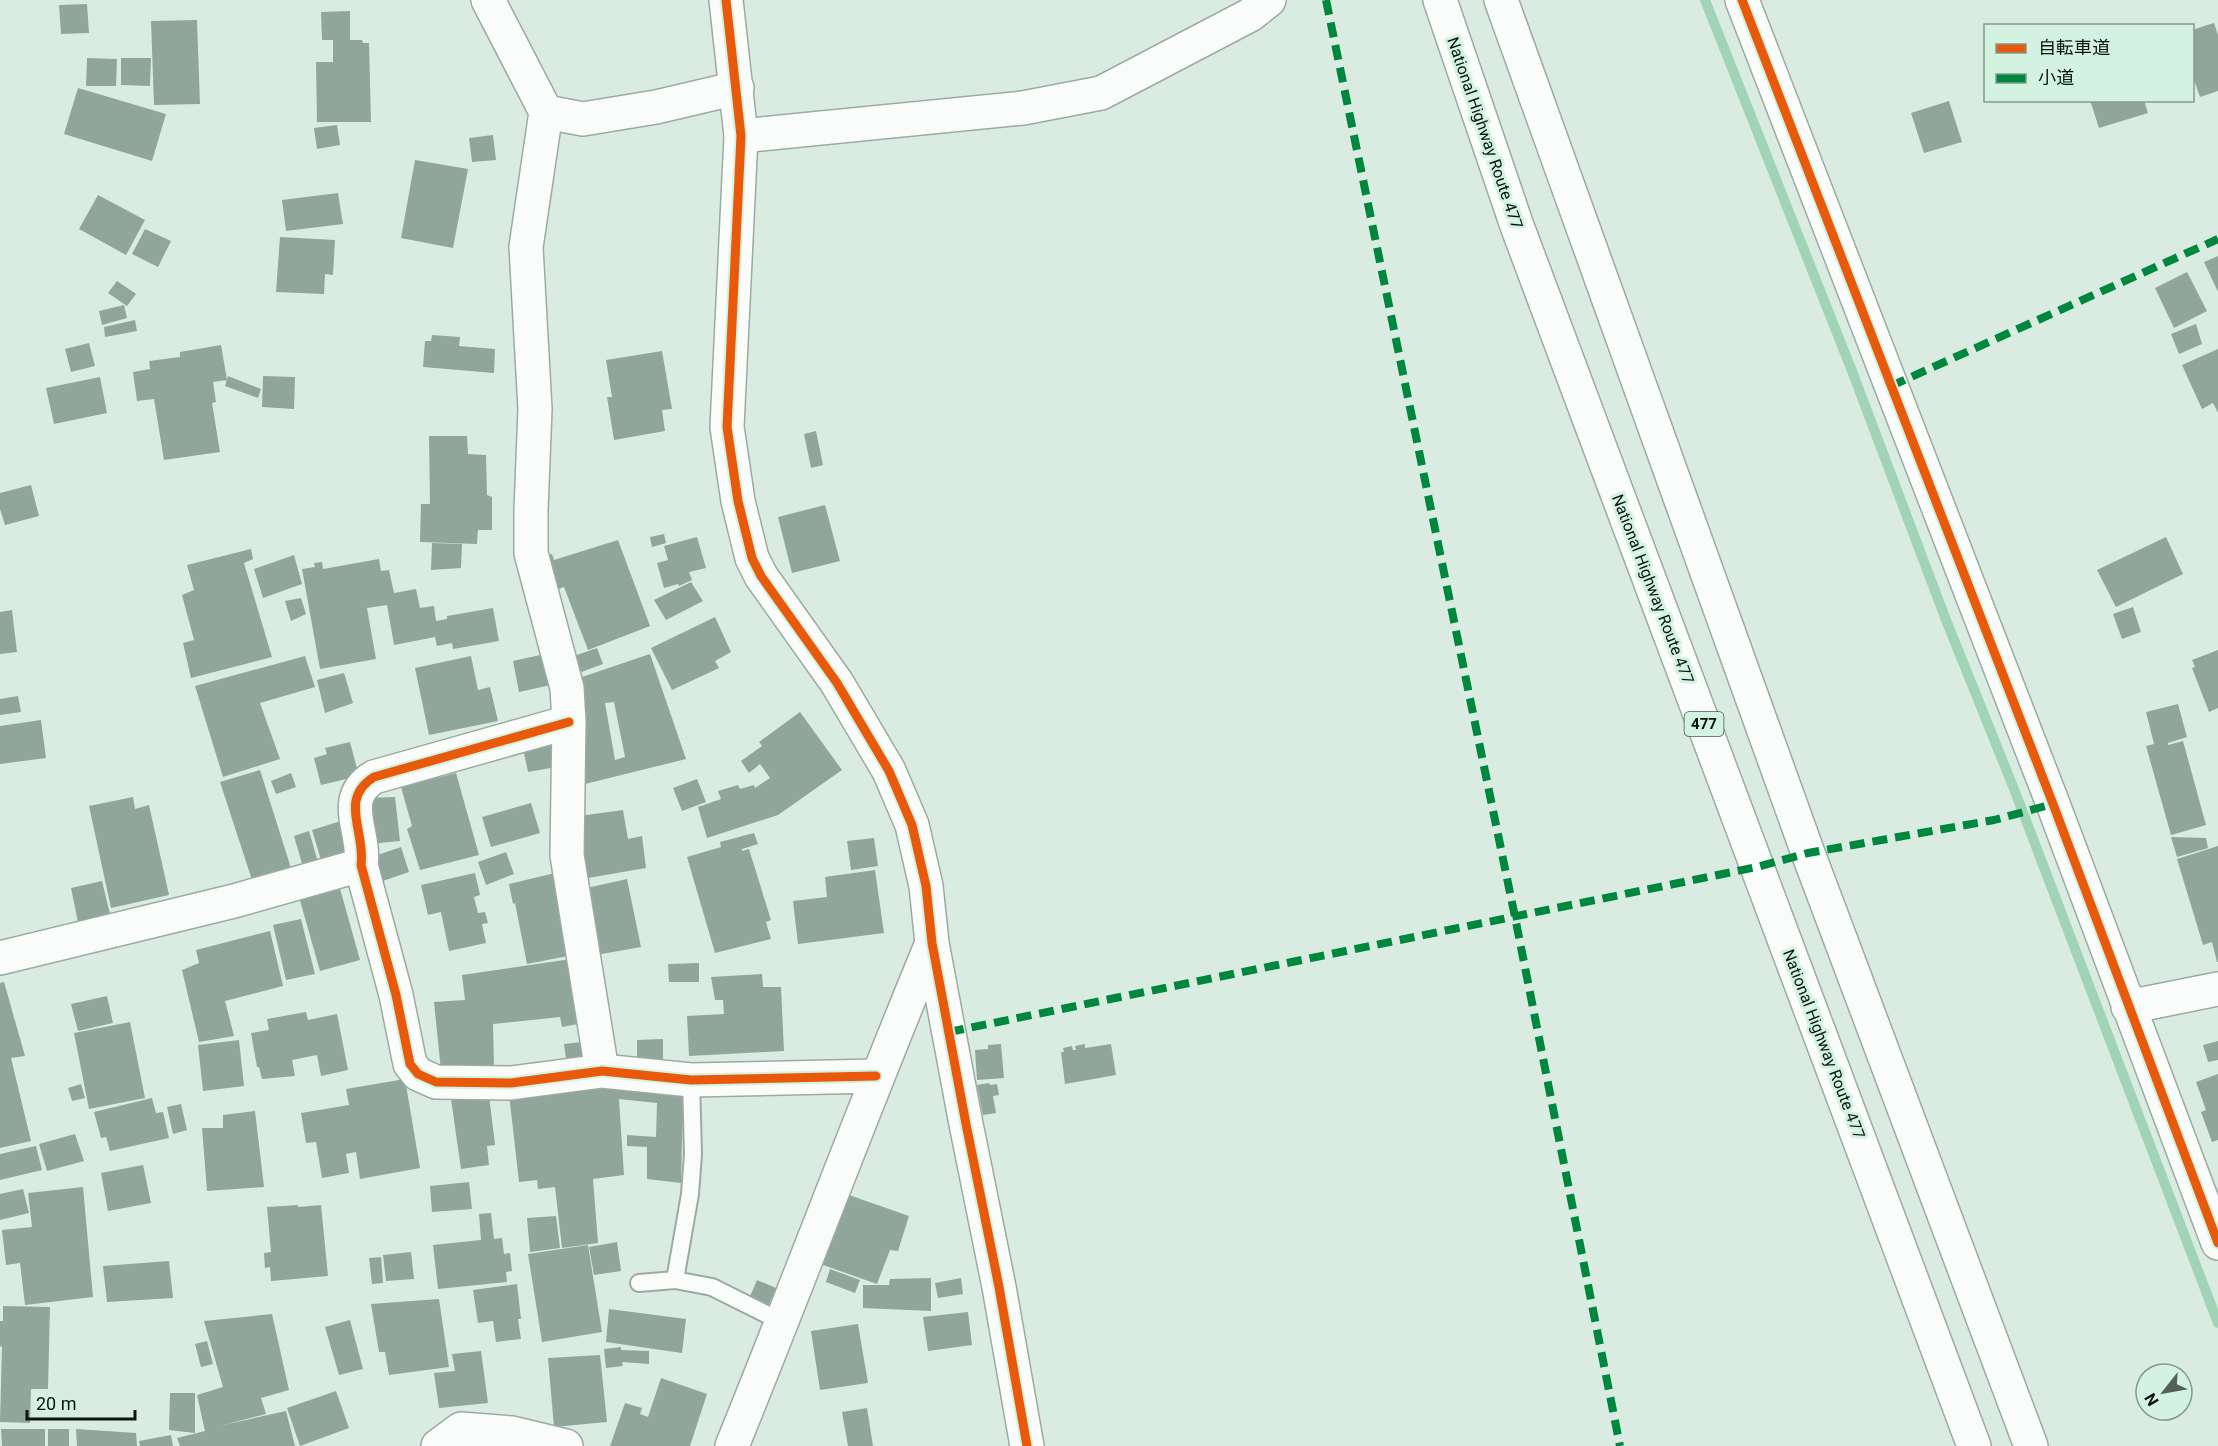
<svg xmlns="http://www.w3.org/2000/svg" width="2218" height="1446" font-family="Roboto,'Noto Sans JP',sans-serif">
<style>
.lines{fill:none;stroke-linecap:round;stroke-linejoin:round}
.stream{stroke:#a1d4b7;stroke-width:10}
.building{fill:#91a69a;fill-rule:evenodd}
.lane-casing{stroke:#9caba2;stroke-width:20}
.street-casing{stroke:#9caba2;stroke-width:36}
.secondary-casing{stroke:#9caba2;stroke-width:36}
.highway-casing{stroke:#9caba2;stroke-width:36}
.lane{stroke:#f9fcfa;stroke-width:16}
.street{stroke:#f9fcfa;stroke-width:33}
.secondary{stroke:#f9fcfa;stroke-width:33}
.highway{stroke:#f9fcfa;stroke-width:33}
.quiet{stroke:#00873e;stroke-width:8;stroke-dasharray:15 8;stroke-linecap:butt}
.cycleway-casing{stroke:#d3f3e0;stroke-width:13}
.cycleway{stroke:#e8590c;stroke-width:9}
.labels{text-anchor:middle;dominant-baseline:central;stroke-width:6;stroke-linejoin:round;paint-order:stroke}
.shield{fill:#d3f3e0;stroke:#46584e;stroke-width:1.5}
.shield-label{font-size:15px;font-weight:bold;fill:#0a150f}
.street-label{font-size:16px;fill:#0a150f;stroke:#d3f3e0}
</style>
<rect width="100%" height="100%" fill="#daece1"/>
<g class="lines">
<path class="stream" d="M1705 0 1852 371 1946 620 2014 789 2218 1323"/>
</g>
<path class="building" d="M87 4 89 33 61 34 59 5Z
M350 11V40H362L363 43H369L371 122H317L316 62H333V40H322L321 12Z
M197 20 200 104 154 105 151 21Z
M2214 23 2218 35V91L2200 97 2192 74V30Z
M87 58 117 59 116 86H86Z
M121 58H151L150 86 121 85Z
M78 88 166 114 152 161 64 134Z
M2090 100H2144L2148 113 2099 128Z
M1949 101 1962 142 1924 153 1911 113Z
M337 125 340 145 317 149 314 128Z
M493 135 496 160 472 162 469 138Z
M415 160 468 169 453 248 401 238Z
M338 193 343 224 286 231 282 200Z
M98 195 145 220 126 255 79 229Z
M145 229 171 241 158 267 132 254Z
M280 237 335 240 333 275 325 274 324 294 276 292Z
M2218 256V292L2204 262Z
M2187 272 2207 311 2174 328 2155 288Z
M117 281 136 294 127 306 108 293Z
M124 305 127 318 102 325 99 311Z
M135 320 137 331 105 337 104 327Z
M2196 324 2202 344 2179 354 2171 334Z
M432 335 460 337 459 346 495 349 494 373 423 367 425 341H431Z
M89 343 95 366 71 372 65 349Z
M221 345 227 380 213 382 216 402 212 403 220 452 164 460 154 399 137 401 133 372 150 369 149 361 180 357V352Z
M2218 349V413L2213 403 2202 409 2182 365Z
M662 351 672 409 662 410 665 431 614 440 607 397H612L606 360Z
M228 376 261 389 258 398 225 386Z
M263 376 295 377 294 409 262 407Z
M100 377 107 413 54 424 46 388Z
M816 431 823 465 811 468 804 434Z
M429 436H467L468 454 486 455 487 495 492 497V530H478L477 544 420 542 421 504H430Z
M31 485 39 516 5 525 0 509V493Z
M825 505 840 561 792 573 778 517Z
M664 534 666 543 652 547 650 537Z
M697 537 706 568 689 572 692 580 679 586 678 584 664 588 657 563 668 560 664 546Z
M2166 537 2183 574 2116 607 2097 570Z
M618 540 650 626 588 650 564 587 551 592 542 557 552 554 554 560Z
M432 543 462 544 461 568 431 570Z
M251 549 253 559 244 563 272 657 191 678 183 643 194 640 182 595 194 590 187 565Z
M294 555 302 584 263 598 254 569Z
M379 559 381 571 389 570 394 593 416 589 420 608 434 606 436 621 447 619V616L493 608 499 641 453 649 452 643 437 646 435 637 394 645 387 605 367 608 376 659 320 669 302 569 315 567 314 563 322 562 323 569Z
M691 582 703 601 666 620 654 600Z
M301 598 306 614 291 621 285 601Z
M2133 607 2141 632 2122 639 2113 614Z
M12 610 17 652 0 654V612Z
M715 617 731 652 715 661 719 668 672 690 651 648Z
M597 648 603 664 576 674 571 657Z
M2218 650V708L2209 712 2192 668 2195 667 2192 660Z
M545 654 551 685 519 692 513 661Z
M650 654 686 759 581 785 579 678ZM614 702 625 757 615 760 605 703Z
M305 656 315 687 260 703 280 759 223 777 195 686Z
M471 656 478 690 490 687 498 721 429 735 415 668Z
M344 673 353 703 325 713 317 680Z
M18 696 21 712 0 715V699Z
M2178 704 2187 737 2168 743V745L2183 741 2206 825 2171 835 2146 746 2154 744 2146 712Z
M800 712 842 770 778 815 707 838 698 807 721 799 718 791 738 785 740 789 754 785 755 788 770 778 760 764 749 773 741 761 762 746 759 742Z
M41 720 46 758 0 764V726Z
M556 738 562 766 528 772 522 744Z
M350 742 359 776 321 785 314 758 327 754 325 748Z
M260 770 291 868 252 880 220 782Z
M291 773 296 787 276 794 271 781Z
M456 773 479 855 420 870 407 829 412 826 401 787Z
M697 779 706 802 682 811 673 788Z
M133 797 135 809 149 805 169 895 111 908 89 806Z
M395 797 400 841 369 844 366 798Z
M531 803 540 833 491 847 482 817Z
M623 810 628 839 642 836 646 868 588 878 579 816Z
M344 820 352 851 321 860 312 830Z
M309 831 318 862 303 867 294 836Z
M754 833 758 844 742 849V851L749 849 771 920 766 922 771 939 715 953 687 857 721 847 720 842Z
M2171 837 2206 838 2208 848 2177 857Z
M874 838 878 866 851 870 847 841Z
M2218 846V962H2217L2212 942 2203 945 2177 859Z
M401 847 409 872 380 882 372 857Z
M506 852 514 874 486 885 478 862Z
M875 870 884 933 798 944 793 901 827 897 825 877Z
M475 873 480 895 474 897 478 913 485 912 488 923 482 924 486 943 449 951 441 912 428 915 421 885Z
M555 873 578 954 527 964 515 903 513 904 509 884Z
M627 879 641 947 596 955 582 889Z
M102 881 110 914 78 922 71 888Z
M339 885 360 960 320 971 299 897Z
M301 919 315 974 286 980 273 925Z
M270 931 283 986 225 1001 234 1036 199 1042 182 970 199 963 196 950Z
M571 959 578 1024 562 1027 560 1017 493 1024 494 1068 441 1071 434 1002 465 1000 462 975Z
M699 963V982H669L668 964Z
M762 974 763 987H781L784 1051 689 1056 687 1016 724 1014 723 1000H715L711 977Z
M4 982 25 1056 11 1058 31 1141 0 1148V983Z
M107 996 113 1023 78 1031 71 1004Z
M306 1012 308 1020 337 1014 348 1070 321 1076 317 1055 292 1060 295 1076 262 1079 259 1067H257L251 1033 269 1030 267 1019Z
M130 1022 145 1098 89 1109 74 1033Z
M663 1039V1060L637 1059V1040Z
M239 1040 244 1086 203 1091 198 1045Z
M591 1041 593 1063 567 1066 564 1044Z
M2218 1041V1060L2208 1062 2203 1045Z
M1001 1044 1004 1078 977 1080 975 1050 988 1049V1045Z
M1085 1044V1048L1111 1044 1116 1075 1065 1084 1061 1052H1064L1063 1048 1072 1046 1073 1050H1076L1075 1046Z
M2218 1074V1140L2212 1142 2201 1112 2206 1110 2196 1082Z
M405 1079 420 1168 360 1179 356 1152 346 1154 349 1173 322 1178 316 1142 306 1143 301 1113 349 1105 346 1089Z
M989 1083 990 1085 997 1084 999 1095 993 1096 996 1113 983 1115 977 1085Z
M81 1084 85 1098 72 1101 68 1088Z
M615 1085 683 1096 681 1183 647 1179V1147L627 1146V1135L656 1137 657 1103 619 1099 624 1175 593 1179 598 1243 562 1248 555 1187 538 1189 537 1180 519 1182 509 1094Z
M450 1092 489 1095 495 1145 487 1146 489 1165 461 1169Z
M152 1098 156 1113 163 1112 169 1138 110 1151 106 1137 101 1138 94 1112Z
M181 1104 187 1130 173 1134 167 1107Z
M255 1111 264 1187 207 1191 202 1128H223V1115Z
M75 1134 84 1161 47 1171 39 1144Z
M36 1146 42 1170 0 1180V1154Z
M143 1165 151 1203 108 1211 101 1173Z
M469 1182 472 1209 432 1212 430 1186Z
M83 1187 93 1297 25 1305 20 1263 6 1265 2 1230 32 1227 28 1193Z
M23 1189 29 1213 0 1220V1194Z
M849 1195 909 1216 898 1251 890 1250 877 1284 823 1265Z
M298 1205V1207L321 1205 328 1276 271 1281 270 1267 265 1268 264 1253 271 1252 267 1207Z
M491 1213 494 1239 502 1238 504 1254 510 1253 512 1271 506 1272 507 1282 438 1289 433 1245 481 1240 479 1214Z
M556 1216 560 1248 530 1252 527 1218Z
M617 1242 621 1271 594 1275 589 1247Z
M588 1245 602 1332 542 1342 528 1254Z
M411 1252 414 1279 386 1281 383 1255Z
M381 1257 383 1283 372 1284 369 1258Z
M169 1261 173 1298 107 1302 103 1266Z
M830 1269 860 1280 855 1293 826 1282Z
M931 1278V1311L863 1308V1285H889L890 1279Z
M961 1278 963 1294 938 1298 935 1283Z
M757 1280 776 1288 768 1307 749 1299Z
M517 1284 521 1319H518L521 1339 496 1342 493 1321 478 1323 473 1290Z
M439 1299 449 1367 389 1375 385 1352H379L371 1304Z
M3 1306 50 1307 48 1389H31L30 1423 0 1422 2 1347 0 1346V1321H3Z
M609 1309 686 1319 682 1353 606 1342Z
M968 1312 972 1345 928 1351 923 1317Z
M272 1314 289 1390 261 1398 266 1414 223 1425 286 1411 295 1446H180L177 1438 205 1431 197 1395 223 1387 204 1321Z
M350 1320 363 1369 339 1375 325 1327Z
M858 1324 868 1383 820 1390 811 1331Z
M207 1341 213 1364 201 1367 195 1344Z
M621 1347V1350L649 1351V1364L622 1362 623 1366 606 1368 604 1349Z
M481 1351 488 1403 439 1408 434 1373 455 1371 452 1354Z
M600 1355 607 1422 554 1427 548 1358Z
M661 1378 707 1394 690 1446H610L625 1403 642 1408 640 1414 648 1417Z
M336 1391 349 1428 300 1446 287 1408Z
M170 1393H195V1433L169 1430Z
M867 1408 873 1446H848L842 1412Z
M1 1429H45V1446H2Z
M48 1429H69V1446H48Z
M76 1429 136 1433 137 1446H77Z
M171 1435 173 1446H140L139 1441Z"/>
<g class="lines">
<defs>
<path id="lane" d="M675 1280 690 1194 693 1154 691 1080
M639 1283 675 1280 712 1287 782 1322"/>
<path id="street" d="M488 0 546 112 526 247 535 409 531 510V553L567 688 569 722 567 855 602 1071
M1742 0 2053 804 2218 1243
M546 112 583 119 656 107 737 88
M741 136 1023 108 1101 93 1250 15 1269 0
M569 722 374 777C338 799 366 832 361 865L396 995 410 1064 418 1074 436 1082 511 1083 602 1071 691 1080 876 1076
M0 958 234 901 361 865
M2128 1007 2218 989
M438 1446 461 1429 512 1433 566 1446
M732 1446C800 1279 863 1109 932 943"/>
<path id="secondary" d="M726 0 741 136 727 427 738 501 752 558 761 576 837 683 889 771 912 825 926 886 932 943 966 1124 999 1287 1027 1446"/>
<path id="highway" d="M1440 0 1517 226 1974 1446
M1501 0 1808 853 2031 1446"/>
</defs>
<use href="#lane" class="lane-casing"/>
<use href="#street" class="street-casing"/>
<use href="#secondary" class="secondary-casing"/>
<use href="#highway" class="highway-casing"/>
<use href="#lane" class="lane"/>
<use href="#street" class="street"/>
<use href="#secondary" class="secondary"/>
<use href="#highway" class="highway"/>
<path class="quiet" d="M1326 0 1515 917 1620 1446
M1891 386 2218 239
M949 1032 1757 867 1808 853 1994 820 2053 804"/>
<defs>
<path id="cycleway" d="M726 0 741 136 727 427 738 501 752 558 761 576 837 683 889 771 912 825 926 886 932 943 966 1124 999 1287 1027 1446
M1742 0 2053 804 2218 1243
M569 722 374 777C338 799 366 832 361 865L396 995 410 1064 418 1074 436 1082 511 1083 602 1071 691 1080 876 1076"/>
</defs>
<use href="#cycleway" class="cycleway-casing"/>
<use href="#cycleway" class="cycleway"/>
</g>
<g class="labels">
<rect class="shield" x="1684.5" y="712" width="39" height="24" rx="4.5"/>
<g class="shield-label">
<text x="1704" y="724">477</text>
</g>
<g class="street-label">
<text transform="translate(1485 133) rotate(71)">National Highway Route 477</text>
<text transform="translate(1653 589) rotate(69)">National Highway Route 477</text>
<text transform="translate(1824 1044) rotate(69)">National Highway Route 477</text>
</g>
</g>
<rect x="1984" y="24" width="210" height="78" fill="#d3f3e0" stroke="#839a8c" stroke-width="1.5"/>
<rect x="1996" y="44" width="30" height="9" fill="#e8590c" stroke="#839a8c" stroke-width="1.5"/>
<text x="2038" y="54" font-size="18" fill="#0a150f">自転車道</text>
<rect x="1996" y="74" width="30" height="9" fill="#00873e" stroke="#839a8c" stroke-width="1.5"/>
<text x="2038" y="84" font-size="18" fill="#0a150f">小道</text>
<g transform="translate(2164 1392) rotate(239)"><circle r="28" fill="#d3f3e0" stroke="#839a8c" stroke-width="1.5"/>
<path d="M0-4.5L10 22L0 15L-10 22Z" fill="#536058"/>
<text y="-9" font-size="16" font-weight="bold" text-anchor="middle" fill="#0a150f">N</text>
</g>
<path d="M27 1410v9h108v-9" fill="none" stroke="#0a150f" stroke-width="3"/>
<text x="36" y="1410" font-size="18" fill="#0a150f" stroke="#d3f3e0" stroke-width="4.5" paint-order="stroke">20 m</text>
</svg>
